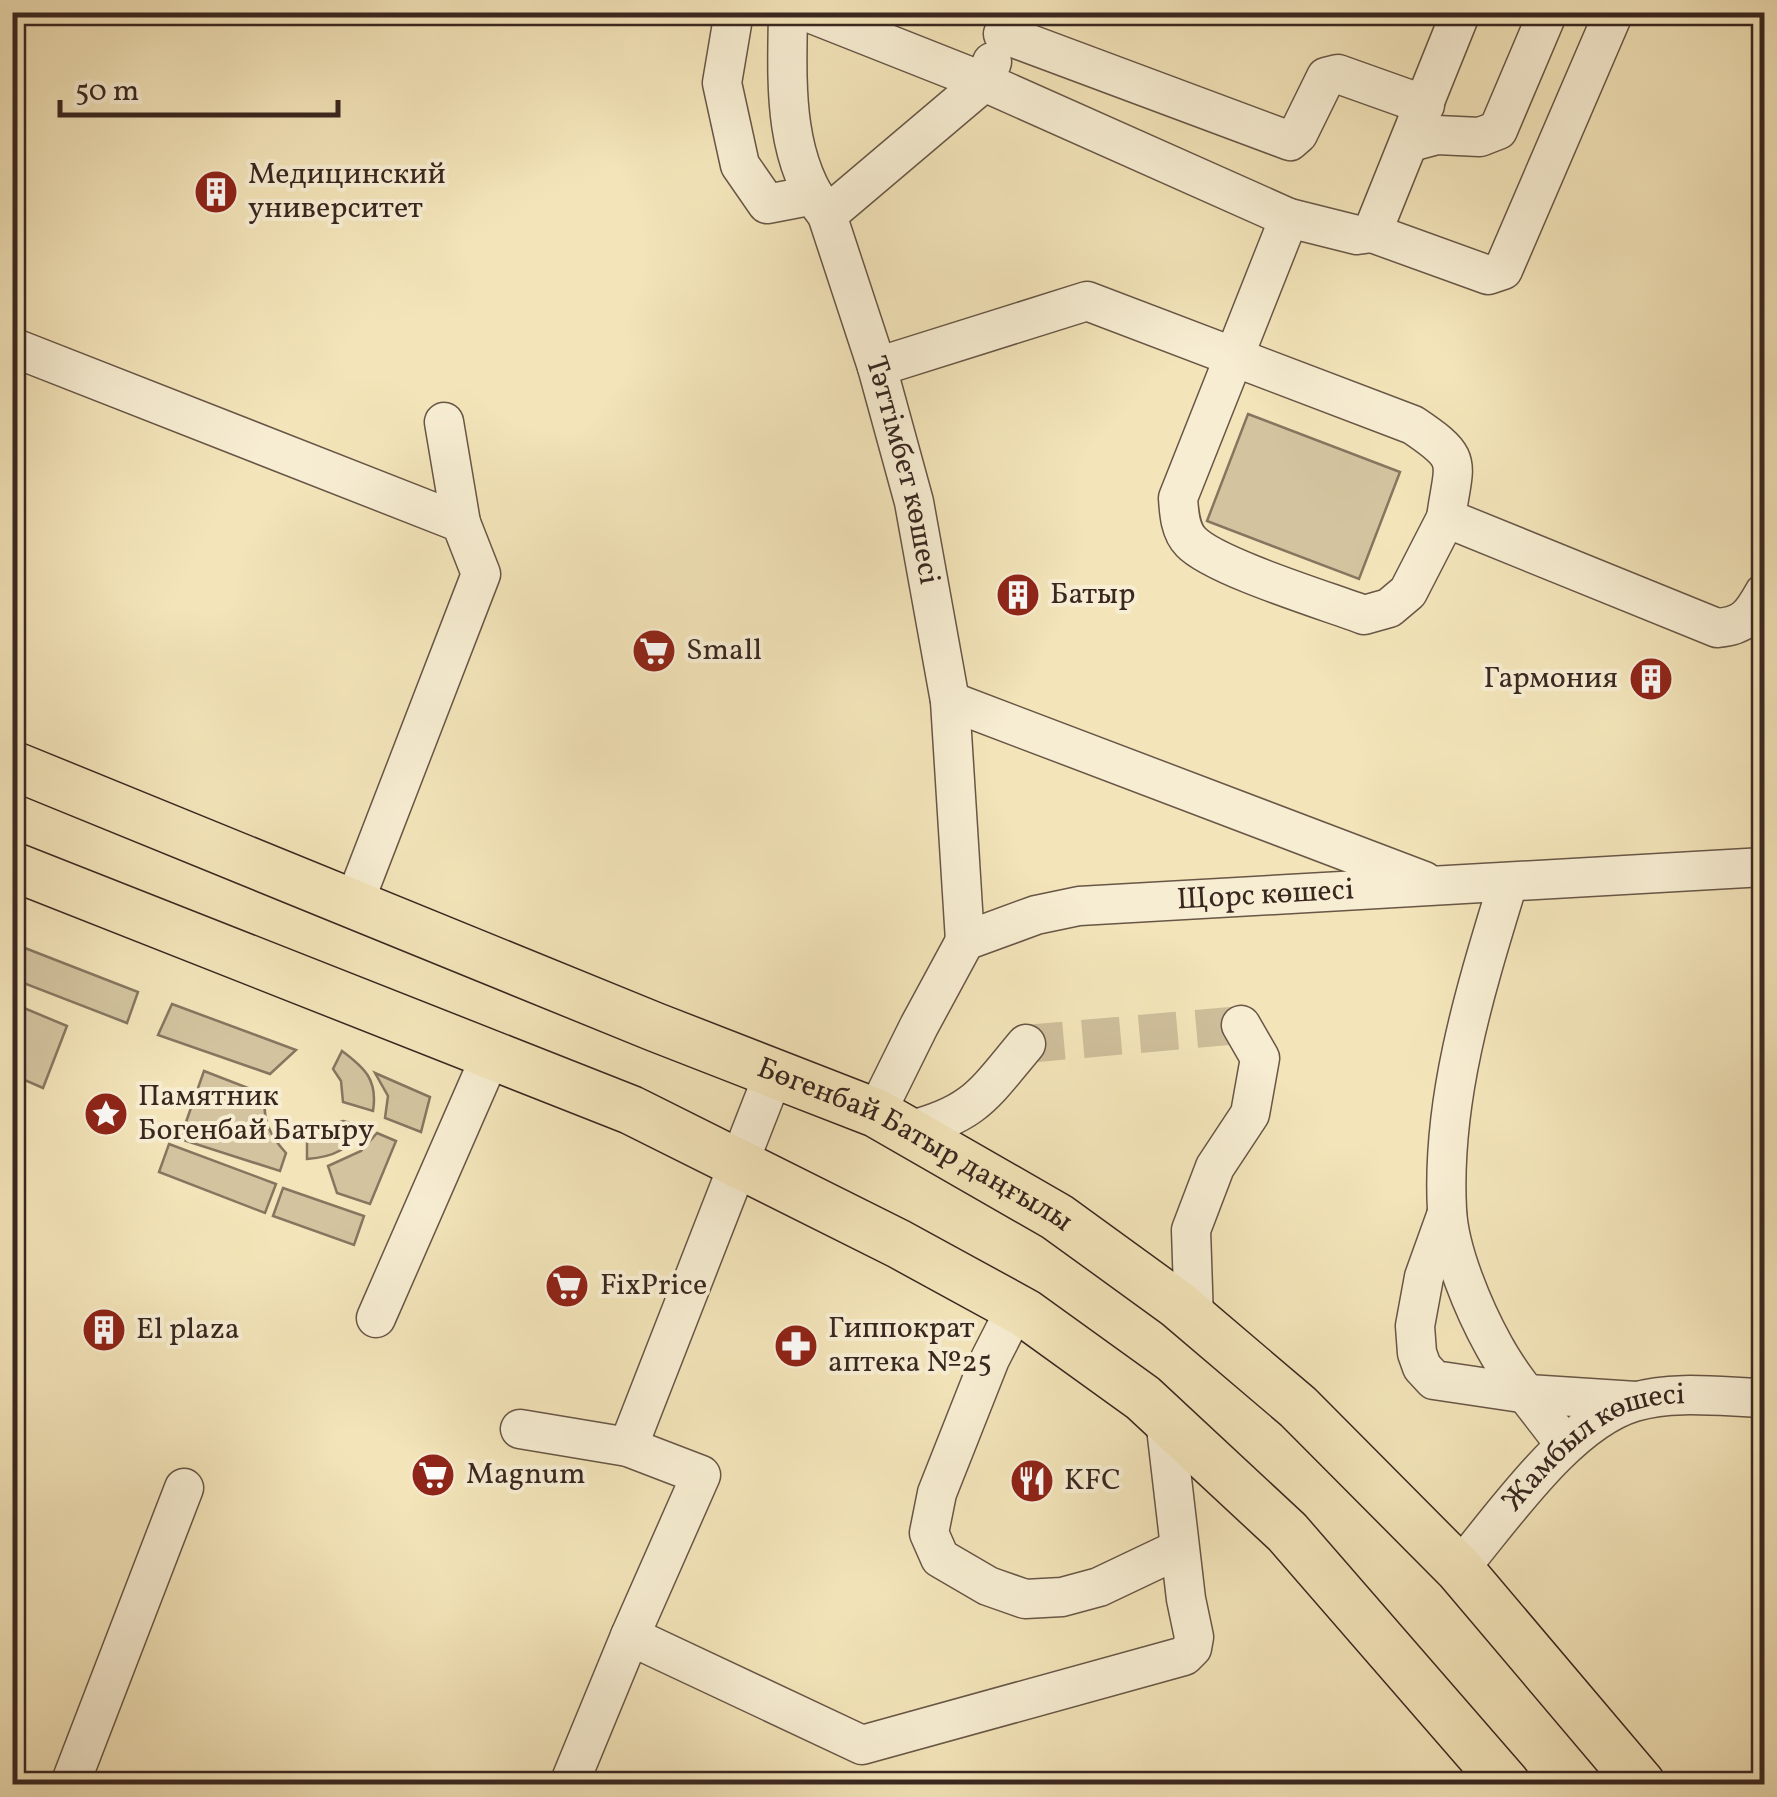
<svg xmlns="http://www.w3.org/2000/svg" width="1777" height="1797" font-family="Vollkorn,serif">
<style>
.green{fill:#d3c49f;stroke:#867660;stroke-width:2.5}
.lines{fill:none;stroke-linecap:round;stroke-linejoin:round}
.minor-tunnel{stroke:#cebe9a;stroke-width:38;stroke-dasharray:38 19;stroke-linecap:butt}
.minor-casing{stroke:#685646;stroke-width:41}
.major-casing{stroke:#392720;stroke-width:51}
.minor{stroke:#f7edd2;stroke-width:38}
.major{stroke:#f3e4b9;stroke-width:48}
.labels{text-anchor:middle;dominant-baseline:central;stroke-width:8;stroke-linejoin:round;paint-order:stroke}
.poi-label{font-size:30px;fill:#392720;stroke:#f7edd2;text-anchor:start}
.street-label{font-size:30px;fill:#392720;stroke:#f7edd2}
</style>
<rect width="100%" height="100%" fill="#f3e4b9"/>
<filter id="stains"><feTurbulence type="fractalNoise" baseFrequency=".002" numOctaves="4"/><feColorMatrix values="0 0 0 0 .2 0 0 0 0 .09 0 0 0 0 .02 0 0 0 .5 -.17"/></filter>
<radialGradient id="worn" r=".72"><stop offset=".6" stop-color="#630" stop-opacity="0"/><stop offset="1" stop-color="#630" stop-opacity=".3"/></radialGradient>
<path class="green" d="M1248 414 1400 472 1359 579 1207 521Z
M12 943 138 992 127 1023 13 979Z
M12 1003 67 1026 43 1088 13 1075Z
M172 1004 296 1050 270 1074 158 1035Z
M342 1051C365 1068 378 1080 373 1111L343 1102 341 1081 333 1069Z
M204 1071 266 1095C261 1118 270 1136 286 1153L280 1171 180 1139Z
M375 1073 430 1097 421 1132 385 1118 388 1096Z
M343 1121 365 1127C348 1149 335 1157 307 1159V1133Z
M377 1133 396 1141 370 1204 337 1193 328 1166 361 1151Z
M169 1144 276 1184 265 1213 159 1172Z
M283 1188 364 1216 354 1245 273 1216Z"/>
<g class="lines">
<path class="minor-tunnel" d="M1026 1044 1241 1025"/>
<defs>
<g id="minor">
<path d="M734 12 722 83 740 165 767 204 814 195"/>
<path id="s1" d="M788 12C787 81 782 158 827 215L877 367 914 502 950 701 965 941"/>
<path d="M807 12 984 82 1289 218"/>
<path d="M1003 34 1290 141 1298 134 1326 77 1338 74 1425 105"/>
<path d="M1411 142 1437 135 1480 137 1498 130 1548 12"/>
<path d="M827 215 984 82 992 62"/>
<path d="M1372 233 1488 275 1503 270 1614 12"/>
<path d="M12 347 461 523 481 574 354 903"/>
<path d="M877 367 1087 301 1413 425C1465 460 1454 460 1446 518L1717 628C1744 626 1751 616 1764 593"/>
<path d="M444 422 461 523"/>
<path d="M1446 518 1408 592 1389 608 1364 615C1327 601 1215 567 1191 542 1180 531 1179 513 1178 498L1289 218 1357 235 1372 233 1461 12"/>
<path d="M950 701 1424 881"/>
<path d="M1508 883C1476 988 1441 1098 1447 1210 1449 1251 1474 1310 1494 1346 1513 1381 1542 1413 1565 1445"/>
<path id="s2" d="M876 1113 919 1026 965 941 1036 915 1079 906 1764 867"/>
<path d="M908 1131C975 1114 984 1094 1026 1044"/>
<path d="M1447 1213 1424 1277 1415 1326 1417 1353 1422 1367 1434 1380 1528 1394 1636 1401"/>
<path d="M1016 1308 990 1359 937 1493 929 1533 940 1558 988 1586 1025 1599 1062 1597 1099 1587 1179 1549"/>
<path d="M376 1318 491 1055"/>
<path d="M1194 1319 1191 1230 1215 1167 1250 1114 1260 1058 1241 1025"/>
<path d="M520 1429 628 1447 701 1475 630 1636 862 1745 1184 1656 1192 1648 1194 1637 1186 1599 1165 1419"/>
<path d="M628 1447 774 1073"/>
<path id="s3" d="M1459 1569C1504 1516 1567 1422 1634 1402 1675 1390 1723 1397 1764 1398"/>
<path d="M70 1784 184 1488"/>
<path d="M569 1784 630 1636"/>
</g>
<g id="major">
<path id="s4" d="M12 765 655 1027 876 1113 1057 1217 1177 1304 1298 1407 1459 1569 1641 1784"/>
<path d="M12 866 631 1110 899 1244 1025 1313 1143 1398 1287 1532 1506 1784"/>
</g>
</defs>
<use href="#minor" class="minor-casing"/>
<use href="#major" class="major-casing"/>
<use href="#minor" class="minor"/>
<use href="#major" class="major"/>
</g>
<defs>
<symbol id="building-disc" viewBox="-11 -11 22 22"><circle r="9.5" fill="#8f2418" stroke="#f7edd2"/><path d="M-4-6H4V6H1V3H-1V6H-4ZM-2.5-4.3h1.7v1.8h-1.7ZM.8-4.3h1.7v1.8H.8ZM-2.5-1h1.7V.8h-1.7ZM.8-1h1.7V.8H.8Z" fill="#fff"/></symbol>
<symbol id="supermarket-disc" viewBox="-11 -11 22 22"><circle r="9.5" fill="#8f2418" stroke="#f7edd2"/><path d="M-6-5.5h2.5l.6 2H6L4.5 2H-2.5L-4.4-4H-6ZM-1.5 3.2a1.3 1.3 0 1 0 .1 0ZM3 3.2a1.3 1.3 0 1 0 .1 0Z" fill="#fff"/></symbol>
<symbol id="sight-disc" viewBox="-11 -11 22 22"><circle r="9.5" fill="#8f2418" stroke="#f7edd2"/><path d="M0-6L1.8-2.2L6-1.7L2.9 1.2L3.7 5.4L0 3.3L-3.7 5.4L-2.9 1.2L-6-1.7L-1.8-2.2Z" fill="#fff"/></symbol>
<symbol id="pharmacy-disc" viewBox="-11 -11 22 22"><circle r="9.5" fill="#8f2418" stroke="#f7edd2"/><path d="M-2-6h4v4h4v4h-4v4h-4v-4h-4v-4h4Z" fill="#fff"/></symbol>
<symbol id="restaurant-disc" viewBox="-11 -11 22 22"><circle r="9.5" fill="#8f2418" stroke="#f7edd2"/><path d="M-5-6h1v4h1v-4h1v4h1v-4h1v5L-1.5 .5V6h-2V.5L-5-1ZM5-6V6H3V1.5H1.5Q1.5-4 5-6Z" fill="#fff"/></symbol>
</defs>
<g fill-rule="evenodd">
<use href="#building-disc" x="191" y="167" width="50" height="50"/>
<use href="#building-disc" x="993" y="570" width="50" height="50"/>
<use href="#supermarket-disc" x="629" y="626" width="50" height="50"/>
<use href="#building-disc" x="1626" y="654" width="50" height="50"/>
<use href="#sight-disc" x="81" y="1089" width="50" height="50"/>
<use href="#supermarket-disc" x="542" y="1261" width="50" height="50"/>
<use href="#building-disc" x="79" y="1305" width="50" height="50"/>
<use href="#pharmacy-disc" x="771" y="1321" width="50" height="50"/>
<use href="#supermarket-disc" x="408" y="1450" width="50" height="50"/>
<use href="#restaurant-disc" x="1007" y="1456" width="50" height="50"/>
</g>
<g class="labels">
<g class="poi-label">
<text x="248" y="175">Медицинский<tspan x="248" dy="34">университет</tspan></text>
<text x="1050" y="595">Батыр</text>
<text x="686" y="651">Small</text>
<text x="1618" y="679" text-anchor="end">Гармония</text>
<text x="138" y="1097">Памятник<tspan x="138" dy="34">Богенбай Батыру</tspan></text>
<text x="600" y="1286">FixPrice</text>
<text x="828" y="1329">Гиппократ<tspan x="828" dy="34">аптека №25</tspan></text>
<text x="136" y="1330">El plaza</text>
<text x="466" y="1475">Magnum</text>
<text x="1064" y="1481">KFC</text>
</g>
<g class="street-label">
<text stroke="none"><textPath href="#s1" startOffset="478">Тәттімбет көшесі</textPath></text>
<text stroke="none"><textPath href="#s2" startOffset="500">Щорс көшесі</textPath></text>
<text stroke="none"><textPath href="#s4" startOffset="980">Бөгенбай Батыр даңғылы</textPath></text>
<text stroke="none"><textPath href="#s3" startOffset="188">Жамбыл көшесі</textPath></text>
</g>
</g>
<rect width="1777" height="1797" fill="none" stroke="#f3e4b9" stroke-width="50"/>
<rect x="15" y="15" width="1747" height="1767" fill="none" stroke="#392720" stroke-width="5"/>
<rect x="25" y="25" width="1727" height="1747" fill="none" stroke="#392720" stroke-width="2.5"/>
<path d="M60 100v15h278v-15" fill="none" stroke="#392720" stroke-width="5"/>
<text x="75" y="100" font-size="30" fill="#392720" stroke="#f7edd2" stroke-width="8" paint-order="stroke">50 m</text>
<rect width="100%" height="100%" filter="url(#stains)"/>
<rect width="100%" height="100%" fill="url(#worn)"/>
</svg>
